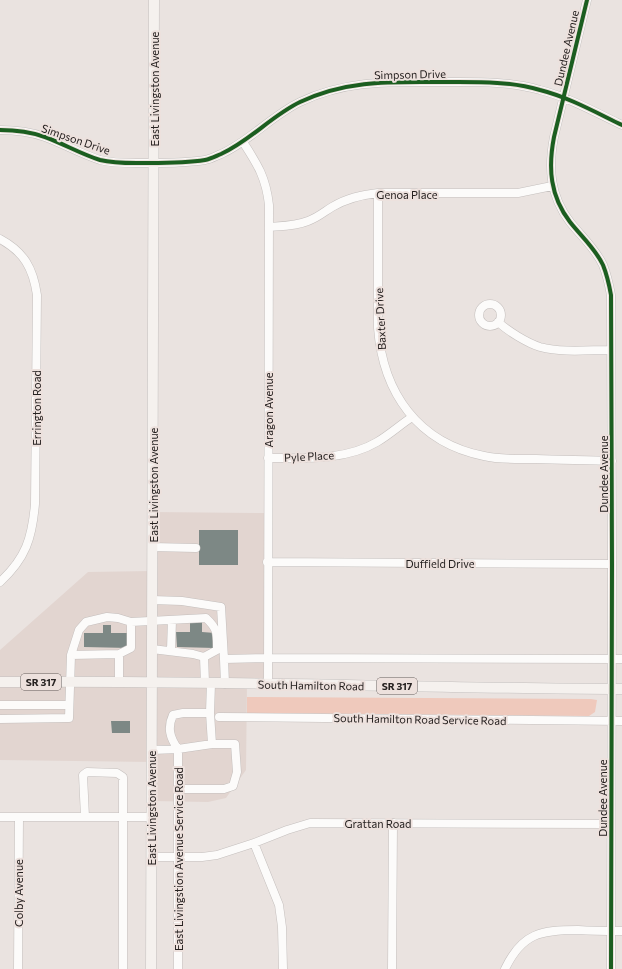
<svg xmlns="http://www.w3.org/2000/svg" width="622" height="969" font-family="Commissioner,sans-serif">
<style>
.built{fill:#e2d5d0}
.green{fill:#efc9bc}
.building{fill:#7d8885}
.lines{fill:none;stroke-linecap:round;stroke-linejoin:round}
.minor-casing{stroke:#c4bfbd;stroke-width:9}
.major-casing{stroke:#c4c0bf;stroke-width:11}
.minor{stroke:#fcfbfa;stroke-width:8}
.major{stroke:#f5f1ee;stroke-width:10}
.cycleway-casing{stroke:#ede1dd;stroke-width:6}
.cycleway{stroke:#1b5e20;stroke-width:4}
.labels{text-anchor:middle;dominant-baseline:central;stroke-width:4;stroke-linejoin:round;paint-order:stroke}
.shield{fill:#ede1dd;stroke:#625b59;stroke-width:1}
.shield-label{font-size:10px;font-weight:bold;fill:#262120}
.street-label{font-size:11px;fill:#262120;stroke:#ede1dd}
</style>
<rect width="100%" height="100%" fill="#eae3e0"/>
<path class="built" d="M152 512 267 513 268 683H247L246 770 226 798 208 802 152 801 151 762 0 760V650L88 572 151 571Z"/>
<path class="green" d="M247 697 591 699 597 700 595 712 589 716 247 713Z"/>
<path class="building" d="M199 530H238V565H199Z
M190 622H202V632L215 633V648L177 647 176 632H190Z
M103 625H111V633H130L129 648 84 647V633H103Z
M111 721H130V733H112Z"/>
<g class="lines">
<defs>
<path id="minor" d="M587 0 554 137C548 168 550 196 570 222 581 236 595 248 603 265 607 275 609 284 611 295L612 564 611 969
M0 130C15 130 31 132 45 137 64 144 81 154 100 160 116 164 133 163 149 163 168 163 187 163 205 160 211 159 216 156 221 154 250 141 271 116 300 102 348 79 394 82 445 82 477 82 509 81 540 90 568 97 595 112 622 125
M243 142C258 165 266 178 269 205L268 685
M378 193V328C383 393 418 443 484 456 501 460 519 459 536 459 561 460 587 460 612 461
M269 227C282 226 296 226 308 221 317 218 324 212 332 207 347 198 361 195 378 193H518L552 186
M0 239C24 252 33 268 37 295L35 504C32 538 26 558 0 582
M479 315a11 11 0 1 1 22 0a11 11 0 1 1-22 0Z
M498 322C508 331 527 343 540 347 563 353 588 350 611 350
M268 458C303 458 345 461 377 442 389 435 400 425 412 417
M152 547 196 548
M267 562 612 564
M152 600 182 601 221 607 224 659
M152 649 193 654 204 657 205 683
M171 650 172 620
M119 654 131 648V622L206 618C218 629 217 634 217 650L204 657
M71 655 79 630 86 622 107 617 118 618 131 622
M225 684 224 659 268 658 622 659
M0 705H69
M219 717 622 721
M0 719 69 718 71 655 119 654V681
M178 749C170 738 167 728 173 715L183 713H210
M152 750 178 749 212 744 210 713 211 683
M178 789H224L233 786 237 772 235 744H212
M0 817H151
M85 817 83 775 87 772 117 773 123 777V969
M254 843 279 905 282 927 283 969
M151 857H202L217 855 254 843 287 830 310 823 611 824
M18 969 19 817
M178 969V749
M392 969 393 823
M505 969C522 933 541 930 578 930 593 931 607 931 622 931"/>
<path id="major" d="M0 682C207 680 415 688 622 689
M151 969 154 0"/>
</defs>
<use href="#minor" class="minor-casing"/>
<use href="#major" class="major-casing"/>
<use href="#minor" class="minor"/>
<use href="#major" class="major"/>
<defs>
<path id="cycleway" d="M587 0 554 137C548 168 550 196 570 222 581 236 595 248 603 265 607 275 609 284 611 295L612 564 611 969
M0 130C15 130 31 132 45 137 64 144 81 154 100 160 116 164 133 163 149 163 168 163 187 163 205 160 211 159 216 156 221 154 250 141 271 116 300 102 348 79 394 82 445 82 477 82 509 81 540 90 568 97 595 112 622 125"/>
</defs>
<use href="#cycleway" class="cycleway-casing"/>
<use href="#cycleway" class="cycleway"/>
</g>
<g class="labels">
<g class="shield">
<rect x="21" y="674" width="40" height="16" rx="3"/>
<rect x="377" y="678" width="40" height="16" rx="3"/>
</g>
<g class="shield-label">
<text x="41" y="682">SR 317</text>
<text x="397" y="686">SR 317</text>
</g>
<g class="street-label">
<text transform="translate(566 48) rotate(-77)">Dundee Avenue</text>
<text transform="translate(410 74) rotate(-1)">Simpson Drive</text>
<text transform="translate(154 89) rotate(-90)">East Livingston Avenue</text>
<text transform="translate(76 139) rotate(19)">Simpson Drive</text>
<text x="407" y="194">Genoa Place</text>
<text transform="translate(380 319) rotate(-93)">Baxter Drive</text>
<text transform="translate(36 408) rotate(-90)">Errington Road</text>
<text transform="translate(268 410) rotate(-90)">Aragon Avenue</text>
<text transform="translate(309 456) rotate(-3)">Pyle Place</text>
<text transform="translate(603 474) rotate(-90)">Dundee Avenue</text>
<text transform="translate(153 485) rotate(-90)">East Livingston Avenue</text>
<text x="440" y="563">Duffield Drive</text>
<text transform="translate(311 685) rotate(1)">South Hamilton Road</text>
<text transform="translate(420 719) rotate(1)">South Hamilton Road Service Road</text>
<text transform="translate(602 798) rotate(-90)">Dundee Avenue</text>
<text transform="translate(151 808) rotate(-90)">East Livingston Avenue</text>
<text x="378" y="823">Grattan Road</text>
<text transform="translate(178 859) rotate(-90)">East Livingstion Avenue Service Road</text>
<text transform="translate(18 893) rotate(-90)">Colby Avenue</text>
</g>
</g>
</svg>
